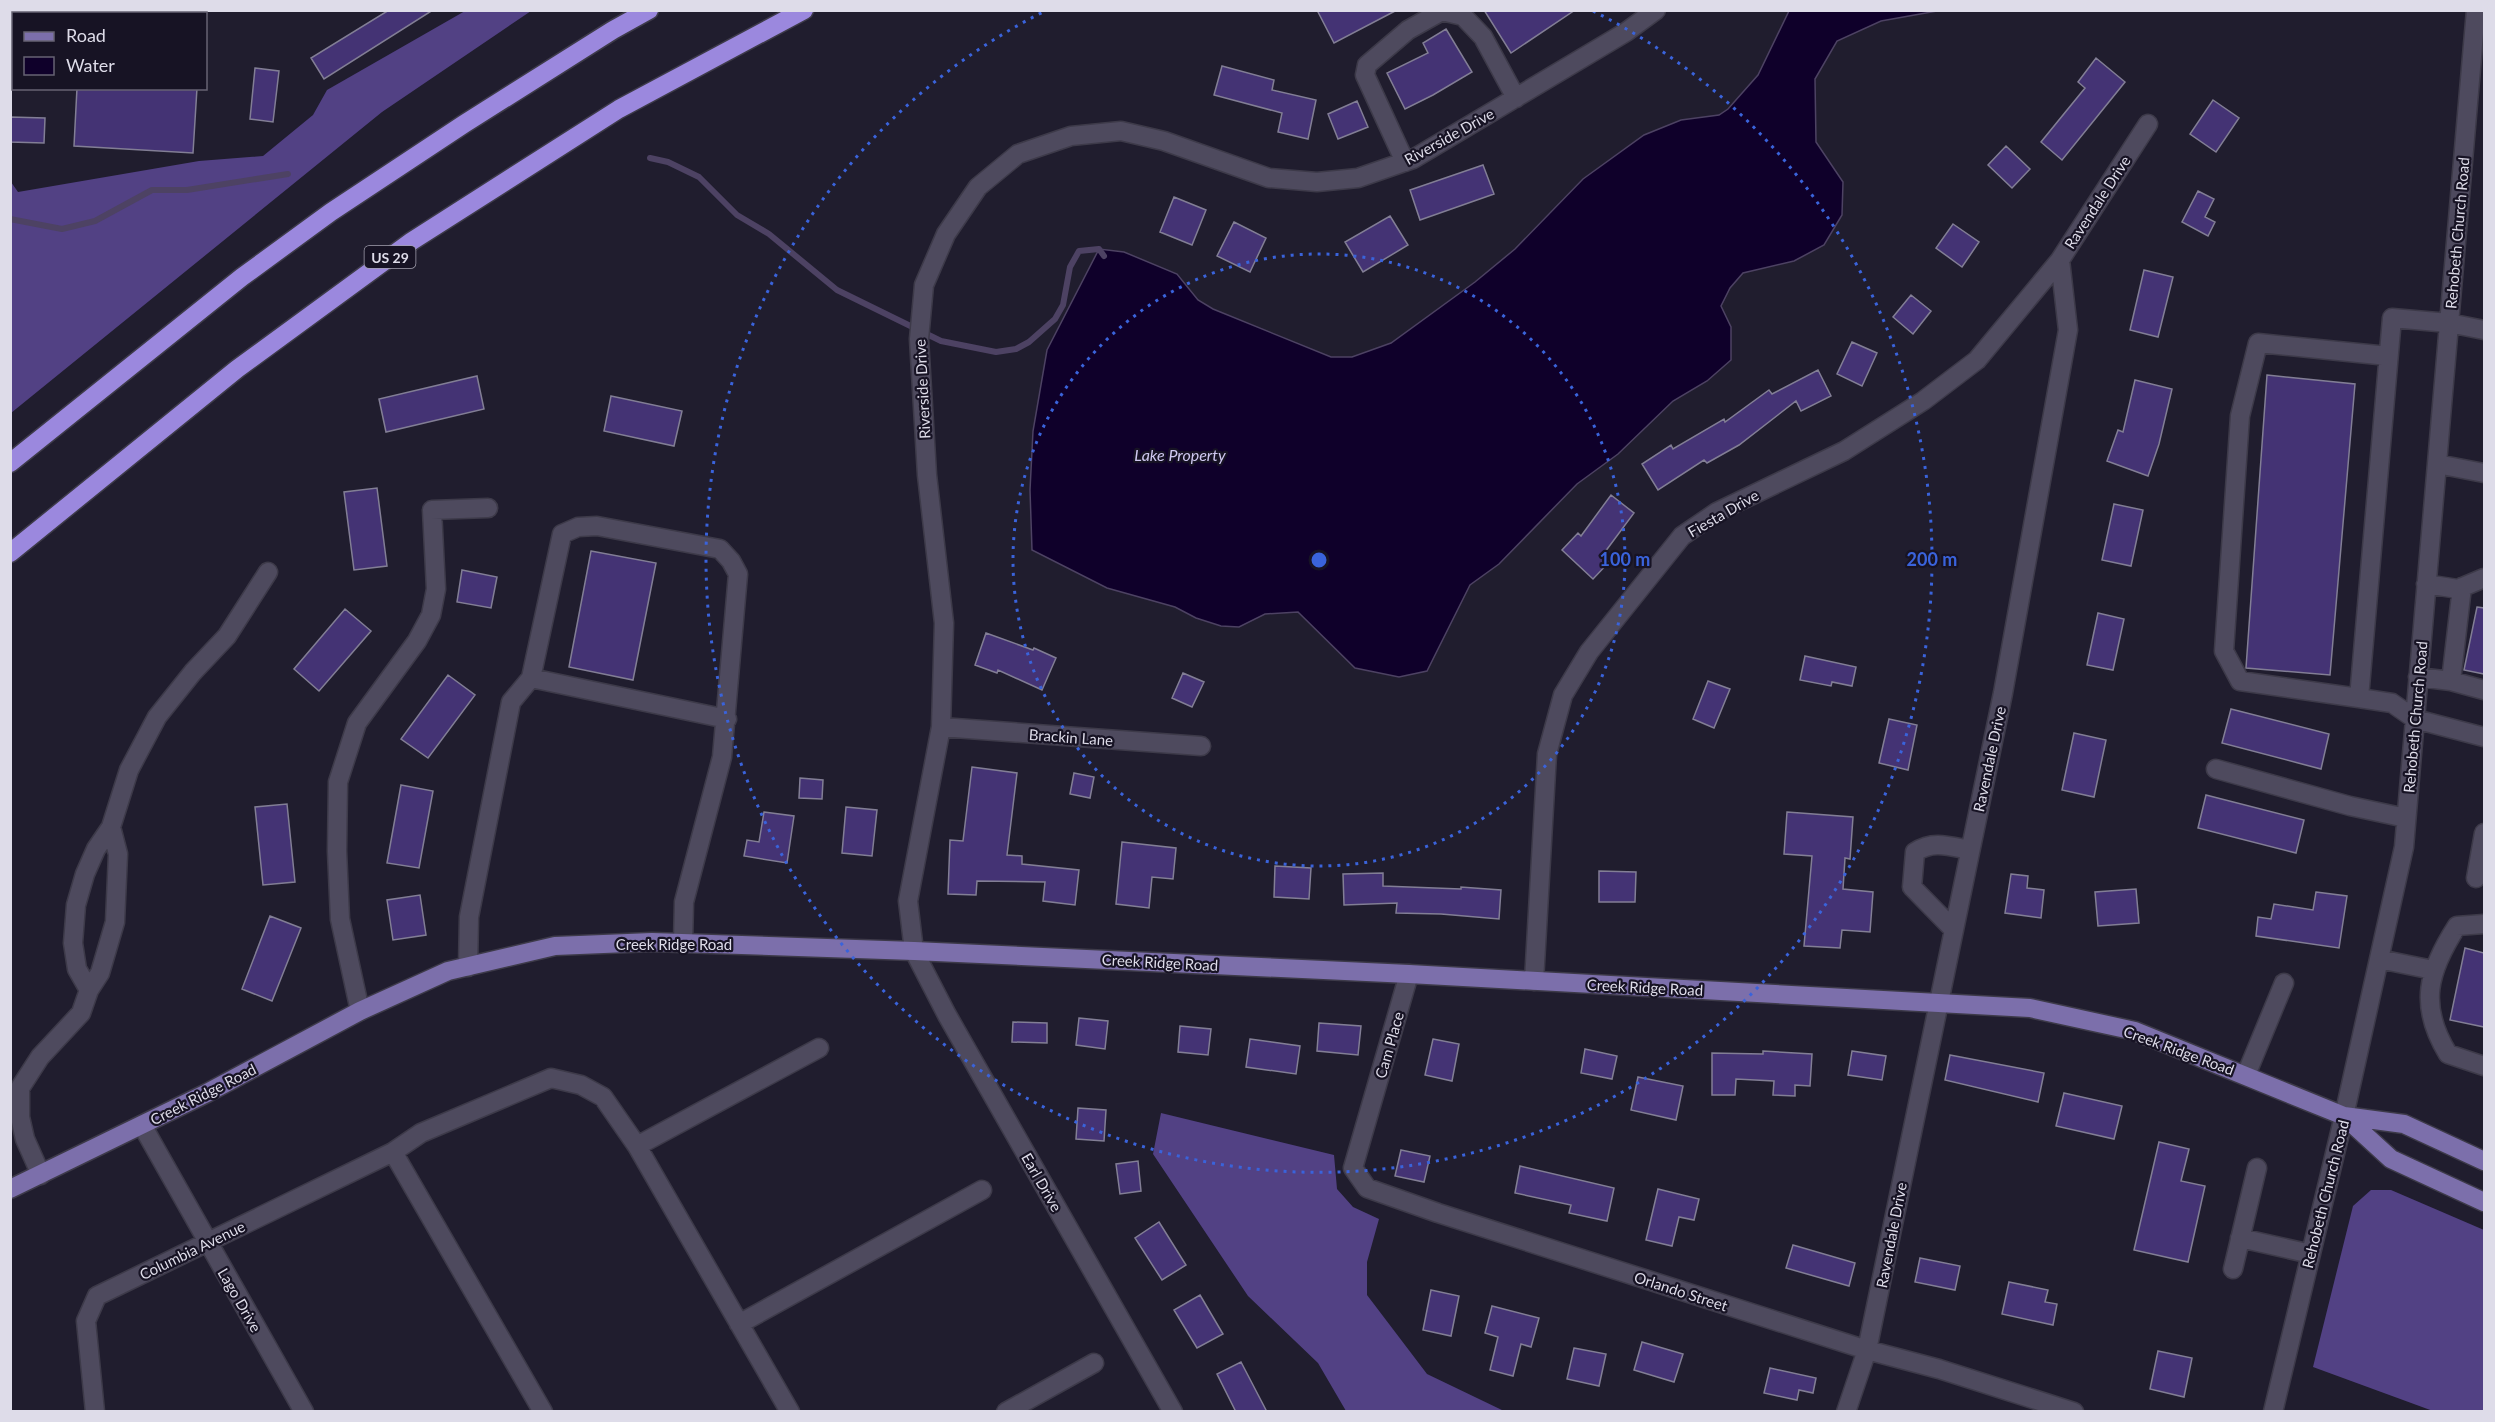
<svg xmlns="http://www.w3.org/2000/svg" width="2495" height="1422" font-family="Lato,sans-serif">
<style>
.forest{fill:#524184}
.water{fill:#0f002a;stroke:#4d4263;stroke-width:1.5}
.lines{fill:none;stroke-linecap:round;stroke-linejoin:round}
.stream{stroke:#4d4263;stroke-width:6}
.building{fill:#443374;stroke:#827e95;stroke-width:1.5}
.minor-casing{stroke:#3d3a49;stroke-width:21}
.major-casing{stroke:#3d3a49;stroke-width:21}
.highway-casing{stroke:#3d3a49;stroke-width:21}
.minor{stroke:#4e4a5e;stroke-width:18}
.major{stroke:#7c6fab;stroke-width:18}
.highway{stroke:#9b88de;stroke-width:18}
.ring{fill:none;stroke:#3a63db;stroke-width:3;stroke-dasharray:3 6}
.labels{text-anchor:middle;dominant-baseline:central;stroke-width:4.5;stroke-linejoin:round;paint-order:stroke}
.shield{fill:#171324;stroke:#a2a0ae;stroke-width:1.5}
.shield-label{font-size:14px;font-weight:bold;fill:#dedce9}
.street-label{font-size:15px;fill:#dedce9;stroke:#171324}
.water-label{font-size:16px;font-style:italic;fill:#cfc8f0;stroke:#171324}
.centre{fill:#3a63db;stroke:#171324;stroke-width:3}
.ring-label{font-size:18px;text-anchor:middle;font-weight:bold;fill:#3a63db;stroke:#171324;stroke-width:4.5;stroke-linejoin:round;paint-order:stroke}
</style>
<rect width="100%" height="100%" fill="#201d2e"/>
<path class="forest" d="M465 11H531L382 112 11 413V182L18 192 199 161 263 156 313 115 327 90Z
M1161 1113 1334 1155 1337 1189 1353 1207 1379 1219 1367 1262V1295L1427 1374 1504 1411H1346L1318 1363 1248 1296 1153 1154Z
M2371 1190H2391L2484 1230V1411H2433L2313 1367 2353 1206Z"/>
<path class="water" d="M1789 11H1937L1881 21 1837 41 1815 79 1816 142 1843 182 1842 215 1824 245 1794 261 1743 273 1730 288 1721 306 1731 327V360L1707 381 1673 401 1618 454 1577 484 1499 564 1470 585 1427 671 1399 677 1355 668 1298 612 1265 614 1239 627 1221 626 1196 618 1175 607 1107 588 1032 550 1030 490 1033 431 1047 350 1099 249 1124 252 1177 274 1198 300 1213 309 1331 357H1352L1391 343 1475 282 1515 249 1583 179 1644 135 1681 120 1719 115 1728 109 1758 75Z"/>
<g class="lines">
<path class="stream" d="M650 158 668 162 699 177 737 215 769 234 837 290 941 341 996 352 1016 349 1029 342 1055 319 1063 305 1070 267 1079 251 1099 249 1104 256
M10 219 62 229 95 221 152 190H187L288 174"/>
</g>
<path class="building" d="M389 10H433L324 79 311 58Z
M1317 10H1397L1334 43Z
M1484 10H1575L1511 53Z
M1446 29 1472 72 1433 95 1405 109 1387 73 1428 53 1423 43Z
M2096 58 2125 82 2062 160 2041 142 2085 88 2078 82Z
M1222 66 1274 80 1272 90 1316 100 1308 139 1278 132 1282 113 1214 95Z
M255 68 279 71 273 122 250 119Z
M77 88H197L193 153 74 146Z
M2213 100 2239 118 2216 152 2190 134Z
M1357 101 1368 127 1338 139 1328 114Z
M10 117 45 118 44 143 10 142Z
M2006 146 2030 169 2012 188 1988 165Z
M1483 165 1494 194 1420 220 1410 190Z
M2198 191 2214 199 2205 217 2215 222 2208 236 2182 222Z
M1174 197 1206 210 1192 245 1160 232Z
M1390 216 1408 245 1363 272 1345 242Z
M1234 222 1266 238 1250 272 1217 256Z
M1953 224 1979 242 1962 267 1936 248Z
M2144 270 2173 277 2158 337 2130 330Z
M1911 295 1931 311 1913 334 1893 317Z
M1852 342 1877 353 1862 386 1837 374Z
M1818 370 1831 396 1801 411 1796 401 1739 445 1707 463 1704 460 1658 490 1642 464 1671 445 1673 449 1724 419 1725 422 1769 390 1772 394Z
M2267 375 2355 384 2330 675 2246 668Z
M477 376 484 409 386 432 379 399Z
M2135 380 2172 389 2159 444 2148 476 2107 461 2118 430 2123 432Z
M611 396 682 411 674 446 604 431Z
M377 488 387 566 354 570 344 492Z
M1611 495 1634 513 1602 556 1609 562 1593 579 1562 550 1578 533 1581 536Z
M2114 504 2143 510 2131 566 2102 560Z
M591 551 656 563 633 680 569 667Z
M462 570 497 577 491 608 457 602Z
M2477 607 2484 608V674L2464 670Z
M345 609 371 631 319 691 294 669Z
M2098 613 2124 619 2113 670 2087 665Z
M986 633 1033 650 1034 648 1056 658 1042 690 998 670 997 673 975 665Z
M1805 656 1856 667 1852 686 1832 682 1831 686 1800 680Z
M1183 673 1204 682 1192 707 1172 698Z
M448 675 475 695 428 758 401 739Z
M1708 681 1730 689 1714 728 1693 719Z
M2231 709 2329 734 2321 769 2222 743Z
M1889 719 1917 725 1908 770 1879 763Z
M2074 733 2106 740 2094 797 2062 790Z
M972 767 1017 773 1007 855 1022 856V864L1079 870 1075 905 1043 901 1045 882 977 881 976 895 948 894 950 840 963 841Z
M1074 773 1094 777 1090 798 1070 794Z
M800 778 823 780 822 799 799 798Z
M401 785 433 791 419 868 387 863Z
M2206 795 2304 820 2296 853 2198 828Z
M287 804 295 882 263 885 255 807Z
M846 807 877 810 872 856 842 853Z
M764 812 794 816 787 863 744 856 747 840 759 842Z
M1787 812 1853 817 1850 859 1845 858 1843 889 1873 892 1870 932 1842 930 1840 948 1804 946 1812 856 1784 854Z
M1122 842 1176 848 1173 879 1152 877 1149 908 1116 904Z
M1275 866 1311 868 1309 899 1274 897Z
M1599 871 1636 872 1635 902H1599Z
M1383 873V886L1461 889V887L1501 890 1499 919 1441 914 1396 913 1397 903 1344 905 1343 874Z
M2011 874 2028 876 2027 888 2044 890 2041 918 2005 913Z
M2136 889 2139 923 2098 926 2095 892Z
M2316 892 2347 896 2339 948 2256 936 2258 917 2271 919 2274 904 2313 910Z
M420 895 426 935 393 940 387 900Z
M270 916 301 928 272 1001 242 989Z
M2465 948 2484 953V1027L2450 1020Z
M1079 1018 1108 1021 1105 1049 1076 1045Z
M1013 1022 1047 1023V1043L1012 1042Z
M1319 1023 1361 1026 1358 1055 1317 1051Z
M1180 1026 1211 1029 1208 1055 1178 1052Z
M1250 1039 1300 1046 1296 1074 1246 1067Z
M1433 1039 1459 1044 1452 1081 1425 1075Z
M1585 1049 1617 1056 1612 1079 1581 1073Z
M1763 1051 1812 1054 1810 1086 1795 1085V1096L1773 1095 1774 1081 1736 1079 1735 1095H1712V1053L1763 1054Z
M1852 1051 1886 1056 1882 1080 1848 1075Z
M1950 1055 2044 1073 2038 1102 1945 1080Z
M1638 1077 1683 1086 1676 1120 1631 1110Z
M2064 1093 2122 1106 2114 1139 2056 1126Z
M1078 1108 1106 1110 1104 1141 1076 1139Z
M2159 1142 2189 1149 2181 1181 2205 1186 2188 1262 2134 1250Z
M1401 1150 1430 1156 1424 1182 1395 1176Z
M1138 1161 1141 1191 1120 1194 1116 1164Z
M1520 1166 1614 1188 1607 1221 1569 1213 1571 1205 1515 1193Z
M1658 1189 1699 1199 1694 1220 1679 1217 1672 1246 1646 1240Z
M1159 1222 1186 1265 1162 1280 1135 1238Z
M1793 1245 1855 1263 1849 1286 1786 1268Z
M1920 1258 1960 1266 1955 1290 1915 1282Z
M2009 1282 2048 1290 2045 1302 2057 1304 2053 1325 2002 1314Z
M1431 1290 1459 1296 1451 1336 1423 1330Z
M1200 1295 1223 1334 1197 1348 1174 1310Z
M1492 1306 1539 1318 1531 1347 1521 1344 1513 1376 1490 1370 1498 1337 1485 1333Z
M1642 1342 1683 1354 1674 1382 1634 1370Z
M1574 1348 1606 1354 1599 1386 1567 1379Z
M2158 1351 2192 1358 2184 1397 2150 1389Z
M1241 1362 1267 1412H1236L1217 1374Z
M1770 1368 1816 1378 1813 1393 1799 1390 1797 1400 1764 1393Z"/>
<g class="lines">
<defs>
<path id="minor" d="M1405 162 1365 75 1367 65 1408 30 1442 11 1463 16 1483 37 1516 98
M2484 330 2449 323 2392 318 2359 698 2392 703 2415 719 2484 737
M2437 464 2484 473
M2426 584 2458 589 2484 578
M2418 677 2451 681 2484 690
M531 678 727 719
M2451 681 2462 587
M2359 698 2240 681 2224 651 2240 416 2258 343 2388 356
M941 727 1201 746
M2216 769 2350 806 2406 818
M2476 878 2484 833
M2484 924 2457 926C2428 971 2418 1005 2448 1054L2484 1066
M1953 929 1912 887 1915 852C1933 840 1949 846 1969 850
M2379 959 2433 970
M468 967 469 917 511 702 531 678 562 534 578 527 597 526 720 549 731 561 738 574 722 757 684 902 683 943
M1409 974 1353 1168 1367 1188 1438 1213 1867 1350 1939 1369 2074 1412
M1534 981 1547 754 1563 695 1589 652 1682 536 1717 512 1844 451 1923 401 1977 360 2060 260
M89 990 77 969 73 943 76 905 85 874 96 849 111 827 129 770 157 717 193 672 227 636 268 572
M360 1011 340 919 337 851 338 782 357 723 417 641 431 615 436 589 432 510 488 508
M2246 1075 2284 983
M142 1125 304 1412
M637 1146 819 1048
M393 1152 543 1412
M41 1175 25 1139 20 1117V1088L40 1057 81 1013 89 990 100 973 115 922 118 854 111 827
M2240 1238 2311 1254
M2233 1269 2257 1168
M739 1324 982 1190
M95 1412 86 1321 97 1296 393 1152 421 1133 551 1078 581 1085 603 1097 637 1146 790 1412
M1006 1412 1094 1363
M1173 1412 947 1015 914 951 908 901 941 727 944 623 927 475 919 339 924 285 946 234 978 187 1018 154 1071 136 1121 131 1164 141 1269 178 1317 182 1358 178 1413 159 1626 32 1656 10
M1846 1412 1867 1350 2003 693 2068 330 2060 260 2148 124
M2273 1412 2344 1116 2404 847 2476 10"/>
<path id="major" d="M2344 1116 2391 1159 2484 1202
M10 1189 207 1093 360 1011 448 971 555 946 652 942 914 951 1409 974 2030 1008 2135 1031 2344 1116 2404 1124 2484 1161"/>
<path id="highway" d="M10 463 242 277 331 212 464 124 613 30 649 10
M10 553 237 369 412 241 619 109 804 10"/>
</defs>
<use href="#minor" class="minor-casing"/>
<use href="#major" class="major-casing"/>
<use href="#highway" class="highway-casing"/>
<use href="#minor" class="minor"/>
<use href="#major" class="major"/>
<use href="#highway" class="highway"/>
</g>
<g class="ring">
<circle cx="1319" cy="560" r="306"/>
<path d="M1593 11A613 613 0 1 1 1045 11"/>
</g>
<g class="labels">
<rect class="shield" x="364.5" y="246" width="51" height="22" rx="4.5"/>
<g class="shield-label">
<text x="390" y="257">US 29</text>
</g>
<g class="street-label">
<text transform="translate(1449 136) rotate(-29)">Riverside Drive</text>
<text transform="translate(2097 202) rotate(-57)">Ravendale Drive</text>
<text transform="translate(2457 233) rotate(-85)">Rehobeth Church Road</text>
<text transform="translate(922 389) rotate(-93)">Riverside Drive</text>
<text transform="translate(1723 513) rotate(-30)">Fiesta Drive</text>
<text transform="translate(2415 717) rotate(-85)">Rehobeth Church Road</text>
<text transform="translate(1071 737) rotate(4)">Brackin Lane</text>
<text transform="translate(1989 759) rotate(-78)">Ravendale Drive</text>
<text x="674" y="944">Creek Ridge Road</text>
<text transform="translate(1160 962) rotate(3)">Creek Ridge Road</text>
<text transform="translate(1645 987) rotate(3)">Creek Ridge Road</text>
<text transform="translate(1389 1045) rotate(-74)">Cam Place</text>
<text transform="translate(2179 1050) rotate(20)">Creek Ridge Road</text>
<text transform="translate(203 1094) rotate(-27)">Creek Ridge Road</text>
<text transform="translate(1042 1182) rotate(60)">Earl Drive</text>
<text transform="translate(2325 1194) rotate(-76)">Rehobeth Church Road</text>
<text transform="translate(1891 1235) rotate(-79)">Ravendale Drive</text>
<text transform="translate(192 1250) rotate(-26)">Columbia Avenue</text>
<text transform="translate(1681 1291) rotate(18)">Orlando Street</text>
<text transform="translate(240 1300) rotate(60)">Lago Drive</text>
</g>
<g class="water-label">
<text x="1180" y="454">Lake Property</text>
</g>
</g>
<circle cx="1319" cy="560" r="9" class="centre"/>
<g class="ring-label">
<text x="1625" y="566">100 m</text>
<text x="1932" y="566">200 m</text>
</g>
<rect width="2495" height="1422" fill="none" stroke="#dedce9" stroke-width="24"/>
<rect x="12" y="12" width="195" height="78" fill="#171324" stroke="#676373" stroke-width="1.5"/>
<rect x="24" y="32" width="30" height="9" fill="#7c6fab" stroke="#676373" stroke-width="1.5"/>
<text x="66" y="42" font-size="18" fill="#dedce9">Road</text>
<rect x="24" y="57" width="30" height="18" fill="#0f002a" stroke="#676373" stroke-width="1.5"/>
<text x="66" y="72" font-size="18" fill="#dedce9">Water</text>
</svg>
